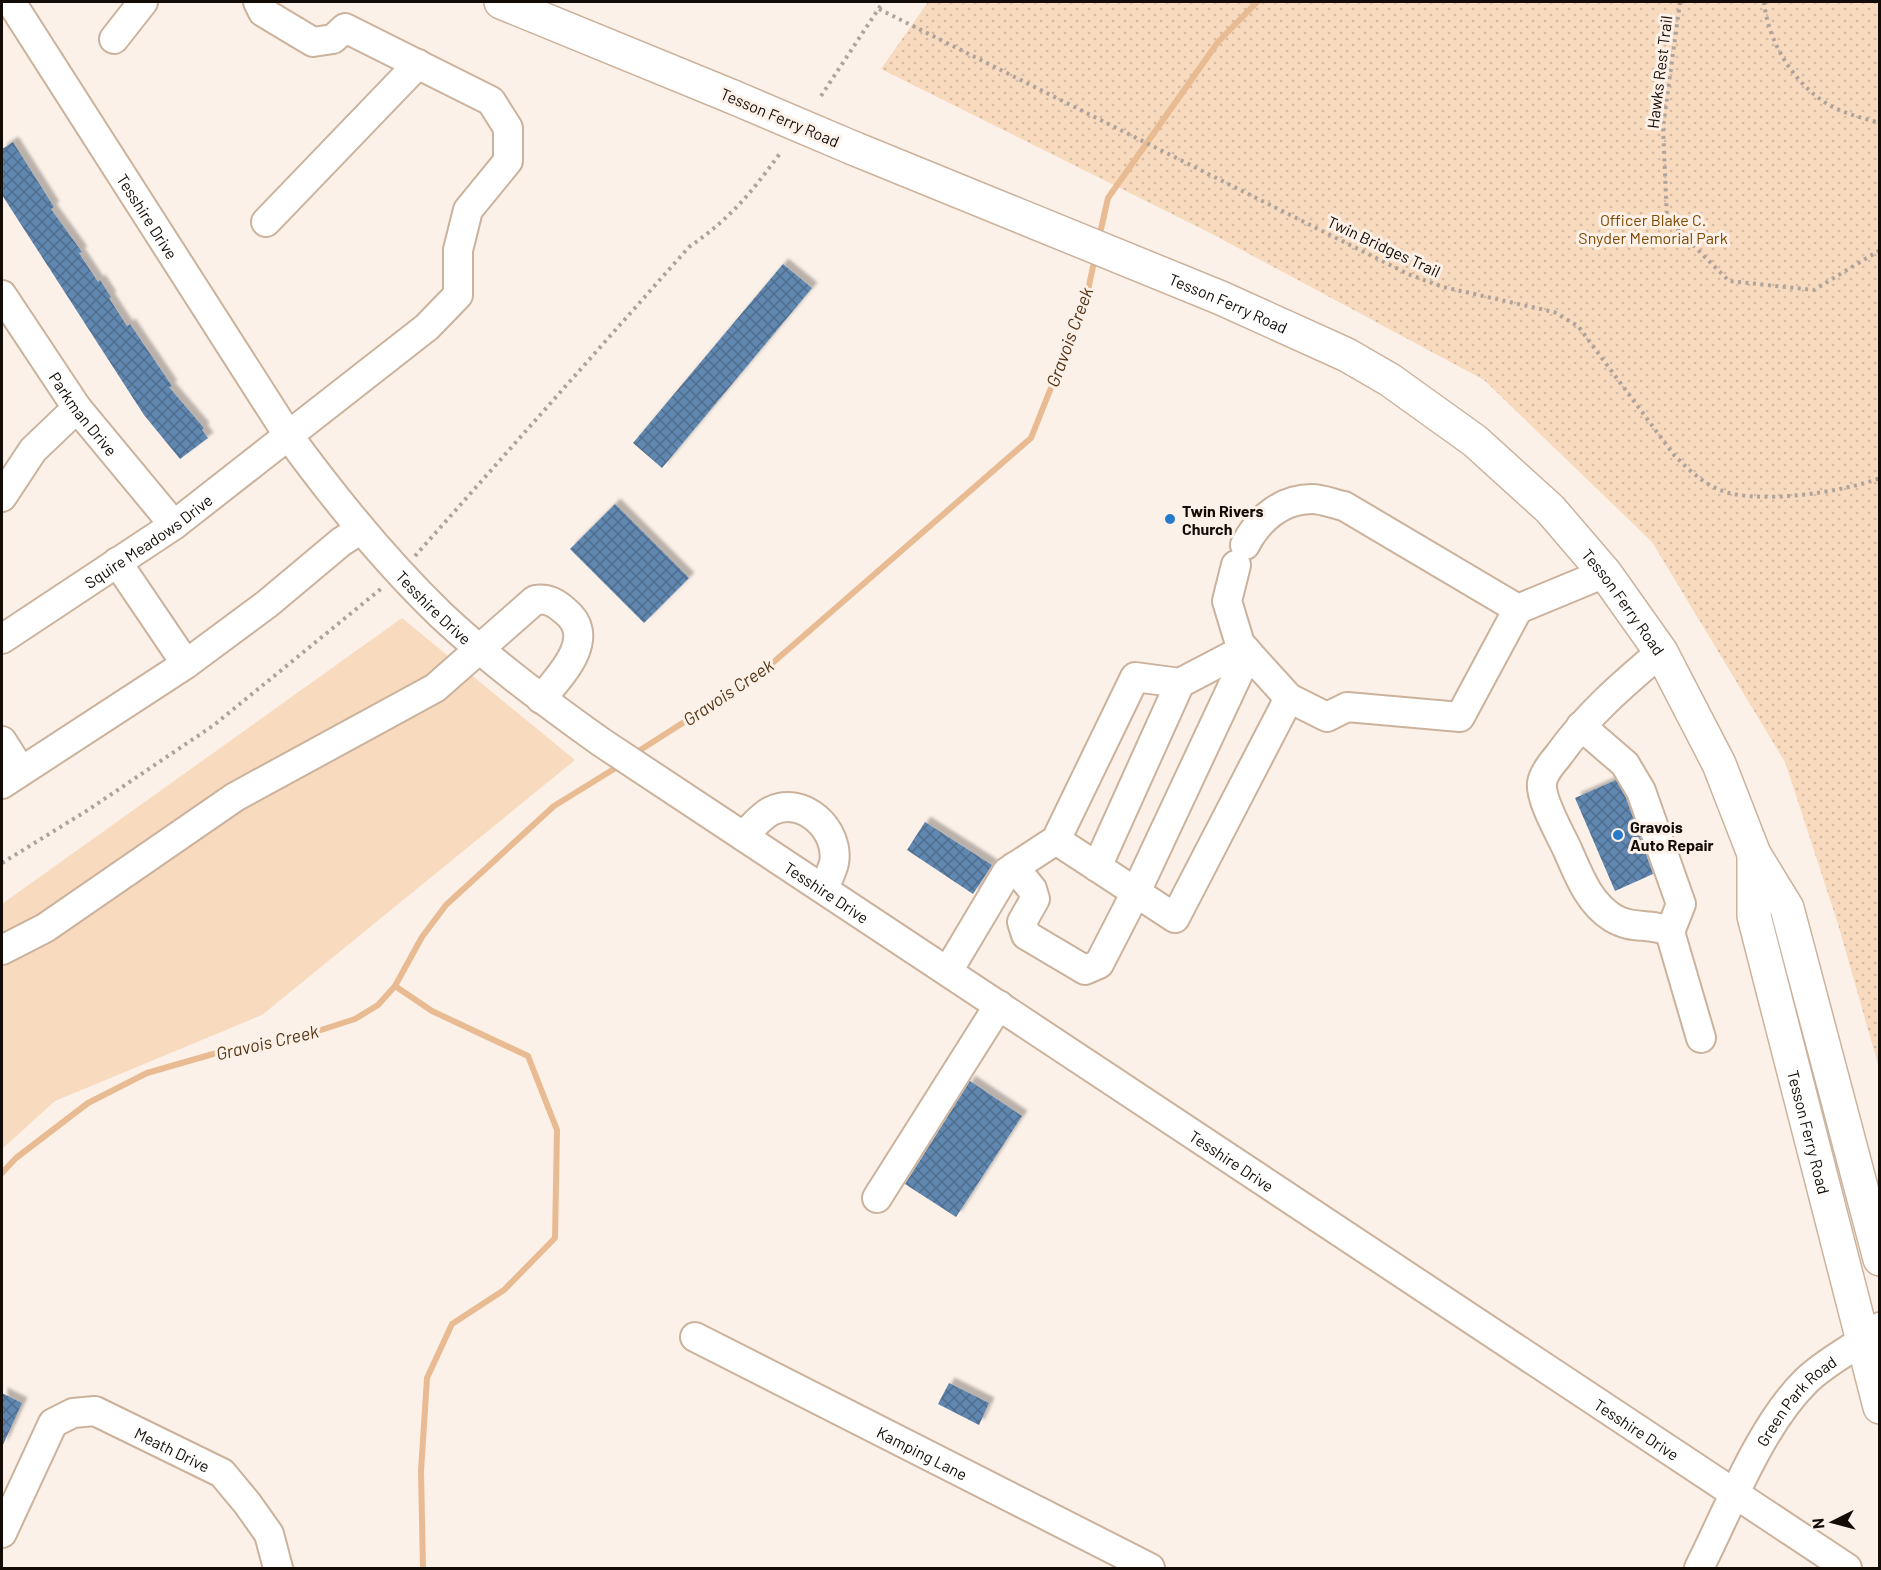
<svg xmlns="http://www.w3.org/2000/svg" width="1881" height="1570" font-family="Barlow,sans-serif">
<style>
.park{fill:url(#park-dots)}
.garden{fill:#f8dabe}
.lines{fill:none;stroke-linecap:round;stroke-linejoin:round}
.stream{stroke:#e8bb92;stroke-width:6}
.building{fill:url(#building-cross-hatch);filter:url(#shadow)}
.minor-casing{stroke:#cbb29c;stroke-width:32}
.major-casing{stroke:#cbb29c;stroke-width:36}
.path{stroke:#aea49c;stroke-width:4;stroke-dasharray:3 4.5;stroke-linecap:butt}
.minor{stroke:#fff;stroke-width:28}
.major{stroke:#fff;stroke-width:33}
.major-bridge-casing{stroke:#cbb29c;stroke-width:36;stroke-linecap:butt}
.major-bridge{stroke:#fff;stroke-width:33}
.poi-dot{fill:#277ac9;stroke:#fcf1e8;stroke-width:2}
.labels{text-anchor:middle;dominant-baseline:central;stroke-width:6;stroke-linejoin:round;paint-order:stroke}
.street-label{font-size:16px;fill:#130b05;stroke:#fcf1e8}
.park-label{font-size:16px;fill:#7f4800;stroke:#fcf1e8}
.poi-label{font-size:16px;font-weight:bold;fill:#130b05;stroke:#fcf1e8;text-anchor:start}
.water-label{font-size:18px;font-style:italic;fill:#543516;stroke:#fcf1e8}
</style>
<defs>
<pattern id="park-dots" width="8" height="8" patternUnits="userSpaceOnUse" patternTransform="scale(1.5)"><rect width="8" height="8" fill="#f8dabe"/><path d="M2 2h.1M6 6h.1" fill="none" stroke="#d4baa2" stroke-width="1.8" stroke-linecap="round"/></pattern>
<pattern id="building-cross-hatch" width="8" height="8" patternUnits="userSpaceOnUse" patternTransform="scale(1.5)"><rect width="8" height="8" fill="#6187b0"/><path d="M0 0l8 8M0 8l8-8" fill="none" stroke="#4f6d8d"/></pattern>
<filter id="shadow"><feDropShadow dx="5.5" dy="-5.5" stdDeviation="1.5" flood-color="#0004"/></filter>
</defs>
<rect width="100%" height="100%" fill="#fcf1e8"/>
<path class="park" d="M928 2H1879V1068L1838 924 1785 762 1652 542 1484 380 1214 235 881 69Z"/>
<path class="garden" d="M402 618 575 760 262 1015 55 1101 2 1149V904Z"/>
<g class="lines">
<path class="stream" d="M1099 238 1108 198 1218 42 1257 2
M634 754 761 673 1031 438 1086 300 1095 257
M395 986 432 1011 528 1056 557 1130 555 1238 504 1290 452 1324 427 1378 421 1471 423 1568
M2 1173 16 1158 88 1103 147 1073 213 1054 290 1040 355 1019 378 1005 395 986 422 937 446 905 554 806 622 764"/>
</g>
<path class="building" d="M13 142 54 207 51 209 82 252 79 253 98 282 100 280 111 297 109 298 127 326 130 324 172 386 169 387 204 428 202 430 208 438 180 459 144 415 2 195V149Z
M783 264 812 288 662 468 633 443Z
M615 504 689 578 644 623 570 549Z
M1616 780 1626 798 1653 874 1615 891 1575 798Z
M925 822 992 865 973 894 907 850Z
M970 1081 1022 1116 956 1217 905 1184Z
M949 1383 989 1403 979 1425 938 1404Z
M2 1393 22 1403 2 1447Z"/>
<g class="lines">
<defs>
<g id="minor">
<path id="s1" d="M11 2 288 435C334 498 384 560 441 615 491 662 546 703 601 742L1847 1568"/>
<path d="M114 39 143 2"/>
<path d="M266 222 418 64"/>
<path id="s2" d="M2 295 77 408 174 525"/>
<path d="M2 497 33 450 77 408"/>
<path d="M1245 545C1258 520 1281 499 1312 499 1322 499 1334 504 1344 506L1518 609 1605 573"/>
<path d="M117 562 186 664 267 604 341 542 361 529"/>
<path d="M1236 565 1227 601 1240 644 1289 698 1327 717 1347 707 1460 717 1518 609"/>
<path id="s3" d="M2 639 174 525 427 327 458 295V250L468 210 508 161V128L491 101 345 28 333 39 313 42 263 12 258 2"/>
<path d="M1661 652C1623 684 1587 715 1558 756 1552 763 1543 774 1542 783 1540 800 1561 835 1568 851 1579 876 1589 903 1613 918 1633 930 1650 922 1670 932L1701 1038"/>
<path d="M1581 726 1625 764 1641 791 1681 904 1670 932"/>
<path d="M2 741 21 771"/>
<path d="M2 784 186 664"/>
<path d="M743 836C751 829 761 816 771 811 803 795 840 830 834 863 832 871 827 881 824 889"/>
<path d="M1056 840 1175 918 1289 698"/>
<path d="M1014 867 1032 889 1035 899 1022 922 1026 935 1085 970 1099 964 1136 892 1248 653"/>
<path d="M1097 867 1180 683"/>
<path d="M2 950 45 928 235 797 435 688 535 600C548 598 556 603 565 611 599 638 559 677 541 699"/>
<path d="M948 971 1007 872 1056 840 1135 677 1180 683 1245 649"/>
<path d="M877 1198 999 1005"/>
<path id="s4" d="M695 1337 1150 1568"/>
<path id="s5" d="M2 1533 53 1423 73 1413 95 1411 222 1473 247 1503 269 1534 278 1568"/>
<path id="s6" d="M1699 1568C1728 1511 1760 1426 1806 1381 1827 1360 1856 1348 1880 1327"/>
</g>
<g id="major">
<path d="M501 2 733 97"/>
<path id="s7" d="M853 148 1221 298 1347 355 1390 380 1475 441 1550 509 1605 573 1661 652 1719 764 1754 854 1787 908 1880 1259"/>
<path id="s8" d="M1754 854V916L1880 1407"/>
</g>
</defs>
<use href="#minor" class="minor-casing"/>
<use href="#major" class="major-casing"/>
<path class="path" d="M1680 2 1663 127 1667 219 1729 281 1814 290 1880 250
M1764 2C1768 39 1789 76 1820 99 1837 112 1859 117 1880 123
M879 9 1408 274 1443 287 1554 312 1578 326 1674 455C1687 468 1701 482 1718 489 1754 506 1844 492 1880 478
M821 96 883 2
M415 556 689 247C731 218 751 193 781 152
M2 863 88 810 214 725 382 588"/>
<use href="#minor" class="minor"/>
<use href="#major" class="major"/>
<defs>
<path id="major-bridge" d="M733 97 853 148"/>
</defs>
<use href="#major-bridge" class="major-bridge-casing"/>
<use href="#major-bridge" class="major-bridge"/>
</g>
<g class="poi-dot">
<circle cx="1170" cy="519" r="6"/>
<circle cx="1618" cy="835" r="6"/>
</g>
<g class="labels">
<g class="street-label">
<text transform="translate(1659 72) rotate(-83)">Hawks Rest Trail</text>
<text transform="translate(780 117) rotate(23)">Tesson Ferry Road</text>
<text stroke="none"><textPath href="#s1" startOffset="254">Tesshire Drive</textPath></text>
<text transform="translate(1384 246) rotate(25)">Twin Bridges Trail</text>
<text stroke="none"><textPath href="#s7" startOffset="406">Tesson Ferry Road</textPath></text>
<text stroke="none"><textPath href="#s2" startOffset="144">Parkman Drive</textPath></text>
<text stroke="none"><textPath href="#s3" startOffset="176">Squire Meadows Drive</textPath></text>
<text stroke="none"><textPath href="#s7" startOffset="910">Tesson Ferry Road</textPath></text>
<text stroke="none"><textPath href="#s1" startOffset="740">Tesshire Drive</textPath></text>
<text stroke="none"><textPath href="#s1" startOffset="1226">Tesshire Drive</textPath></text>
<text stroke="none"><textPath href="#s8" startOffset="285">Tesson Ferry Road</textPath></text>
<text stroke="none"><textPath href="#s1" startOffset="1712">Tesshire Drive</textPath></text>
<text stroke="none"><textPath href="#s6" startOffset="195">Green Park Road</textPath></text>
<text stroke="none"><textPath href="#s1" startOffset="2198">Tesshire Drive</textPath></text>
<text stroke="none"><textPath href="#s5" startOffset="252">Meath Drive</textPath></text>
<text stroke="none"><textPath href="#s4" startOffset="255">Kamping Lane</textPath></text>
</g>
<g class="park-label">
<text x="1653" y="219">Officer Blake C.<tspan x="1653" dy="18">Snyder Memorial Park</tspan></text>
</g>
<g class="poi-label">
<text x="1182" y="510">Twin Rivers<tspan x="1182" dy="18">Church</tspan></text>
<text x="1630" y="826">Gravois<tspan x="1630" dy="18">Auto Repair</tspan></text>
</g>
<g class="water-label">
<text transform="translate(1069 337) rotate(-70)">Gravois Creek</text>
<text transform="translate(728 692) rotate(-34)">Gravois Creek</text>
<text transform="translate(267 1042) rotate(-13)">Gravois Creek</text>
</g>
</g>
<rect width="1881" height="1570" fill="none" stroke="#130b05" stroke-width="6"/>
<g transform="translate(1833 1522) rotate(264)" stroke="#fcf1e8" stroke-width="4.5" paint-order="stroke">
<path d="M0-4.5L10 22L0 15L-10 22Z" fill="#130b05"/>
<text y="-9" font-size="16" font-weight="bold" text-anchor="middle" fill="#130b05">N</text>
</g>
</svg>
